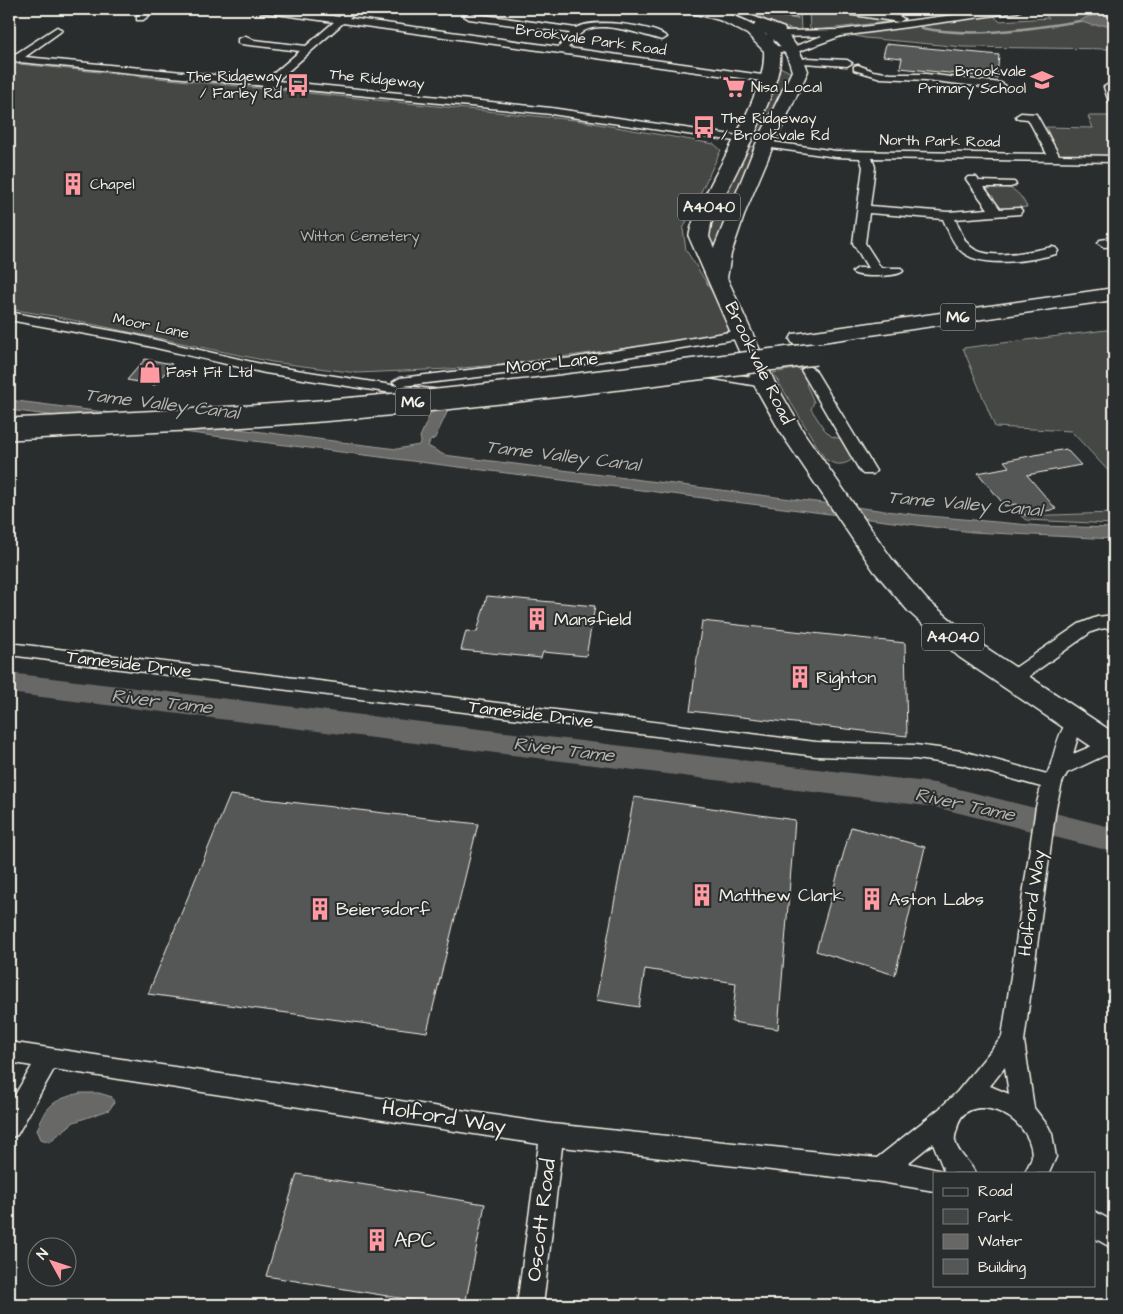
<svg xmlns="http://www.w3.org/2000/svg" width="1123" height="1314" font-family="'Architects Daughter',sans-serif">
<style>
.green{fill:#444645;stroke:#9c9c96}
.water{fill:#676866;stroke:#9f9f9a}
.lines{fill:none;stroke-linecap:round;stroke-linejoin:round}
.stream{stroke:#9f9f9a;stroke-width:2.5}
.river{fill:#676866;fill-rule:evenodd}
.building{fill:#555756;stroke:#f4f1e8}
.minor-casing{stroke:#f4f1e8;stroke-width:3}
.primary-casing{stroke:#f4f1e8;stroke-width:3}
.motorway-casing{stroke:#f4f1e8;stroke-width:3}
.minor{fill:#2a2d2e;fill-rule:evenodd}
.primary{fill:#2a2d2e;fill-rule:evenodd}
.motorway{fill:#2a2d2e;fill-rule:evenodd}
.motorway-bridge-casing{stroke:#f4f1e8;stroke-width:24;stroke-linecap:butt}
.motorway-bridge{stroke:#2a2d2e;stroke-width:21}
.labels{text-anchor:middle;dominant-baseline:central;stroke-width:4;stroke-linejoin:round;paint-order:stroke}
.far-street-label{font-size:15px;fill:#f4f1e8;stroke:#2a2d2e}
.far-poi-label{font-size:15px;fill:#f4f1e8;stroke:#2a2d2e;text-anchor:start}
.far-park-label{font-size:15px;fill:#b6b5af;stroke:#2a2d2e}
.shield{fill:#2a2d2e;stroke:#b7b6b0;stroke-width:1}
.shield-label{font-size:16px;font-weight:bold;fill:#f4f1e8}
.street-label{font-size:18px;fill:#f4f1e8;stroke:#2a2d2e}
.poi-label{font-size:18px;fill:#f4f1e8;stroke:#2a2d2e;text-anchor:start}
.water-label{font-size:19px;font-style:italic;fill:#b5b3ae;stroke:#2a2d2e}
.near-street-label{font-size:21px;fill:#f4f1e8;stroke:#2a2d2e}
.near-poi-label{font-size:21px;fill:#f4f1e8;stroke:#2a2d2e;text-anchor:start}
</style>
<rect width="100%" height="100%" fill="#2a2d2e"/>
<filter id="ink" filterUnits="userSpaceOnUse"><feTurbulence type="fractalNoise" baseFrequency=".02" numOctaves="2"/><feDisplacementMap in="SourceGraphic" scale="10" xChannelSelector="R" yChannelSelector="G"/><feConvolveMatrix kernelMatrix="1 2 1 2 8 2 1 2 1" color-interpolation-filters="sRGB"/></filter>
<g filter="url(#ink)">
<path class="green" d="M746 9H800L801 31C781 28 764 20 746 9Z
M809 9H820L894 21 810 31Z
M1044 9H1114V49L963 47 865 38 851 35 993 15 999 21 1049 18 1038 10Z
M9 63 575 120 714 144 721 150 683 229 686 250 738 333 509 364 450 369 357 373 272 362 53 316 9 309Z
M780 67 794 74 761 135 753 133Z
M1088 116H1113L1114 156H1059L1046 127 1093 128Z
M750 146 757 148 714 250H712L708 232 712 217 747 147Z
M988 187C1010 187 1016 186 1027 207L1003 210 996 208 984 188Z
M1114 329V477L1071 431 995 427 963 348Z
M800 368 810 383 806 384 814 402 811 409 824 429 831 436 841 439 854 458C844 466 836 466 825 459L773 373Z
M1114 513V524L1026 520 1021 516Z"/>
<path class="water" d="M1114 10V25H1091L1080 21 1087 17Z
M9 400 397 449 419 445 421 441 420 437 435 403 451 404 435 438 430 441 428 446 444 455 918 515 1041 526 1114 528V539L972 532 9 410Z
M80 1093H99L112 1097 114 1103 109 1110 74 1122 49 1142 41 1139 37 1130C47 1104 54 1100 80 1093Z"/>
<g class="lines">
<path class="stream" d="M767 9 782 16 797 18
M921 28C975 38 1026 29 1080 21"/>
<path class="river" d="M9 673 935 783 1114 828V852L935 807 9 693Z"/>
</g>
<path class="building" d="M886 44 999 55 997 78 900 68 902 58 883 56Z
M145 359 172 364 155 385 127 380Z
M1066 449 1081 465 1027 475 1056 509 1025 515 1016 504 1005 506 978 473 1009 467 1004 461Z
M487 596 595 606 586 656 543 652 541 658 461 650 466 631 477 632Z
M702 621 905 643 907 736 690 711Z
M230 795 478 824 427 1032 148 994Z
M634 797 795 820 778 1029 732 1022 736 983 645 969 639 1007 596 1000Z
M851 827 925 847 895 975 816 951Z
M297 1174 485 1204 465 1305H442L266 1276Z"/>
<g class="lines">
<defs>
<path id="minor" d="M147 9H158L143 20H137V16Z
M256 9H280L339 17 349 9H359L349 18 559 47 570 33 469 19 464 16 469 13 576 28C593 18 653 25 667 37L662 40C642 35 603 20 584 31 578 35 573 42 568 48L769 76 774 79 769 82 343 23 277 81 551 108 745 137 747 139 745 141 741 142 551 114 9 61V55H14L57 27 62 30 60 32 25 57 266 80 300 51 241 44 238 43V39L246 36 254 40 306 46 334 22 261 12Z
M683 9H698L730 17 732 19 727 22 685 11Z
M829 9H851L899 16 904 19 899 22 834 12Z
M999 9H1023L1018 12 841 36 794 53 767 51 763 39 767 34 776 32 739 16 741 14H747L784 28 785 31 839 30ZM822 36 793 47 775 46 773 39 778 37Z
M807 58 847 60 852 63 847 66 803 63V59Z
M858 65 873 71 891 74H926L1001 83 1006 86 1001 89 926 80 881 78 854 70V66Z
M1109 84 1114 87V105L1109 102 1104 87Z
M1021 113 1036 114 1059 155 1114 156V162L872 158 875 167 870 206 948 212 988 209 966 179 968 177H976L979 181 1014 182 1016 184 1014 186 1010 187H984L1000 209 1020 208 1022 211 1020 214 955 219C959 227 962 237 968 244 984 263 1030 251 1052 247L1056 248 1058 251 1056 254C1033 260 979 270 960 250 952 242 948 230 943 219L869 213 865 243 881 268H901L903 271C898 277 857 278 852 272L858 268H868L853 243 863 167 860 158 836 157 765 147 759 144 765 141 836 151 1047 154 1028 119 1017 118 1016 116Z
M1114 238V246L1104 247 1098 243 1100 240Z
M9 312 130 334 265 365 398 386 393 382 400 378 572 358 742 330 749 334 742 338 572 366 402 386 443 390 445 393 443 396 438 397 398 394 265 373 130 342 9 320Z
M808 366 815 370 876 471 873 474H863L860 471 801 370Z
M703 369 764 379 771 383 764 387 698 376 696 373Z
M1114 615V627L1100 629 1091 632 1018 684 1012 685 1006 684 1003 679 1006 674 1079 624 1097 617Z
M9 643 816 742 915 745 962 751 1047 774C1056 758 1058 710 1084 718L1087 723 1079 733 1073 754 1111 738 1114 739V751L1067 773 1062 783 1056 807 1024 1041 1034 1108 1048 1126 1052 1134 1056 1157 1049 1173H1025C1027 1167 1032 1161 1032 1155 1031 1113 963 1088 957 1129 956 1133 954 1137 955 1141 958 1155 970 1161 975 1173H945L933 1143 908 1163 942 1171 943 1173H934V1191L881 1182 562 1147 543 1305H517L539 1144 54 1069 17 1135 9 1138V1105L32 1066 9 1062V1042L552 1124 877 1158 939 1109 957 1092 1002 1037 1036 807 1041 787 962 765 915 759 816 756 9 655ZM1005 1067 1009 1094 990 1086Z
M1094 1211 1114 1222V1249L1094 1238Z"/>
<path id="primary" d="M702 9H720L754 26 756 22C781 16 802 51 808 71L774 144 746 210 731 254 727 278 775 383 804 433 892 559 927 600 979 643 1114 733V758L1104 755 959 657 909 612 874 571 781 433 753 383 689 237C693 215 705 196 715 176 728 151 742 126 753 99 759 83 765 69 764 51L747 34 704 12ZM764 33C781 43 787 53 792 71L756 144 714 248 709 237 711 224C724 193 790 77 779 50 777 44 770 38 764 33Z"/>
<path id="motorway" d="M1114 288V300L801 345 793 344 790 339 793 334 801 333Z"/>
</defs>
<use href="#minor" class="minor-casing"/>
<use href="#primary" class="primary-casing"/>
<use href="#motorway" class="motorway-casing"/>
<use href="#minor" class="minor"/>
<use href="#primary" class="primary"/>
<use href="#motorway" class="motorway"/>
<defs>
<path id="motorway-bridge" d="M9 429C128 423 248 418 366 407 516 393 666 373 815 354"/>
</defs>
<use href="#motorway-bridge" class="motorway-bridge-casing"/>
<use href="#motorway-bridge" class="motorway-bridge"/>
</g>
</g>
<defs>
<symbol id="school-bare" viewBox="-9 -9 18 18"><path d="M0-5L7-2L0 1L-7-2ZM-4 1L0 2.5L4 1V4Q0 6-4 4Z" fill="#ff9aa2" stroke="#2a2d2e" stroke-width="2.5" paint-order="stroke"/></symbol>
<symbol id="bus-bare" viewBox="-9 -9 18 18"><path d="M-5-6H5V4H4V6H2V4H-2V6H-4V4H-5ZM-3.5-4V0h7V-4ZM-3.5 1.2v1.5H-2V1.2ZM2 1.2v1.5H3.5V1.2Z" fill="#ff9aa2" stroke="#2a2d2e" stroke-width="2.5" paint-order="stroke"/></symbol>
<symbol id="supermarket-bare" viewBox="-9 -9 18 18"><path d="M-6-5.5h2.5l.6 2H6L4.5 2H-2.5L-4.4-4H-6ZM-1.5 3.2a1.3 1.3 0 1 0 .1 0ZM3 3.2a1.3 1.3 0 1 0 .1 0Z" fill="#ff9aa2" stroke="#2a2d2e" stroke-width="2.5" paint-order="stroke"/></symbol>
<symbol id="building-bare" viewBox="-9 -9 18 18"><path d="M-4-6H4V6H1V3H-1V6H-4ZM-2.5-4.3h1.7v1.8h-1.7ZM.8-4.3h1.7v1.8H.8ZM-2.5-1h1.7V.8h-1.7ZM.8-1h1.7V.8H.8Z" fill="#ff9aa2" stroke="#2a2d2e" stroke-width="2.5" paint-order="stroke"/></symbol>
<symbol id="shop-bare" viewBox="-9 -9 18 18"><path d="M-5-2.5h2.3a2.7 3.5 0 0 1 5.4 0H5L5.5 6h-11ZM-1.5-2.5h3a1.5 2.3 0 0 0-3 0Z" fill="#ff9aa2" stroke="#2a2d2e" stroke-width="2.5" paint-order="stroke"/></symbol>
</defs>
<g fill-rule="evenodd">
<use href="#school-bare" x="1026" y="64" width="32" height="32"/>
<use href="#bus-bare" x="282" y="69" width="32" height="32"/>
<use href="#supermarket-bare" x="718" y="71" width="32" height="32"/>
<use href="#bus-bare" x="688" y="111" width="32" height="32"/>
<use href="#building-bare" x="57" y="168" width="32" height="32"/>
<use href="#shop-bare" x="134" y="356" width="32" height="32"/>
<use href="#building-bare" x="521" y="603" width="32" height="32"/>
<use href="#building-bare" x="784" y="661" width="32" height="32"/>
<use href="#building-bare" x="686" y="879" width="32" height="32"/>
<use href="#building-bare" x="856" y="883" width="32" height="32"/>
<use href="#building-bare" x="304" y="893" width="32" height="32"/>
<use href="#building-bare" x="361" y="1224" width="32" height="32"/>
</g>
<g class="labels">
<g class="far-street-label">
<text transform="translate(591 40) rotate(8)">Brookvale Park Road</text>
<text transform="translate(377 79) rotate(6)">The Ridgeway</text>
<text transform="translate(940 141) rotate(1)">North Park Road</text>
<text transform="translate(151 326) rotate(12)">Moor Lane</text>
</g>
<g class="far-poi-label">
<text x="1026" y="71" text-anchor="end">Brookvale<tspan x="1026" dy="17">Primary School</tspan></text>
<text x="282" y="76" text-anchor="end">The Ridgeway<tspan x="282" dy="17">/ Farley Rd</tspan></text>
<text x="751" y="87">Nisa Local</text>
<text x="721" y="118">The Ridgeway<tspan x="721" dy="17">/ Brookvale Rd</tspan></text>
<text x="90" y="184">Chapel</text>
<text x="166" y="372">Fast Fit Ltd</text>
</g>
<g class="far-park-label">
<text x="360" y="236">Witton Cemetery</text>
</g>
<g class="shield">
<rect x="678" y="193.5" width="62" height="27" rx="4"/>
<rect x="940.5" y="303.5" width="35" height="27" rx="4"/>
<rect x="395.5" y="388.5" width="35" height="27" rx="4"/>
<rect x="922" y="623.5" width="62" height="27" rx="4"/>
</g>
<g class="shield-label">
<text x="709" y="207">A4040</text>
<text x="958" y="317">M6</text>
<text x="413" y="402">M6</text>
<text x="953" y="637">A4040</text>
</g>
<g class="street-label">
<text transform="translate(552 363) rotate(-6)">Moor Lane</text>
<text transform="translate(759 363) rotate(64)">Brookvale Road</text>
<text transform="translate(129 664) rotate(7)">Tameside Drive</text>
<text transform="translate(531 714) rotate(7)">Tameside Drive</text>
<text transform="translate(1032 903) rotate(-82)">Holford Way</text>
</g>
<g class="poi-label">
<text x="554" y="619">Mansfield</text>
<text x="816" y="677">Righton</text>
<text x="719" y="895">Matthew Clark</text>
<text x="889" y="899">Aston Labs</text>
<text x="336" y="909">Beiersdorf</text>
</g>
<g class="water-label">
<text transform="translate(162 404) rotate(7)">Tame Valley Canal</text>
<text transform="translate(563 456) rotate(7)">Tame Valley Canal</text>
<text transform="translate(965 504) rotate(5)">Tame Valley Canal</text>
<text transform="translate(162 702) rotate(7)">River Tame</text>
<text transform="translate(564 750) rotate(7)">River Tame</text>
<text transform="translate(965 805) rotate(12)">River Tame</text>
</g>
<g class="near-street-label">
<text transform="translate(444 1117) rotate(9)">Holford Way</text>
<text transform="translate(541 1220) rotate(-83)">Oscott Road</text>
</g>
<g class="near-poi-label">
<text x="394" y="1240">APC</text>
</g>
</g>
<rect width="1123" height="1314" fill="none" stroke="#2a2d2e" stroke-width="30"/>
<rect x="15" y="15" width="1093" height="1284" fill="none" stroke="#f4f1e8" stroke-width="2" filter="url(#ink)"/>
<rect x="933" y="1172" width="162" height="115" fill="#2a2d2e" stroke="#7b7b78"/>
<rect x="943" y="1188" width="25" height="8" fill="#2a2d2e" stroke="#7b7b78"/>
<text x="978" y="1196" font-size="15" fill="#f4f1e8">Road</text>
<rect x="943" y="1209" width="25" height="15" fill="#444645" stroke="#7b7b78"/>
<text x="978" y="1222" font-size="15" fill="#f4f1e8">Park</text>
<rect x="943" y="1234" width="25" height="15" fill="#676866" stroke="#7b7b78"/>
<text x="978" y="1246" font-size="15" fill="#f4f1e8">Water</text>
<rect x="943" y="1259" width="25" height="15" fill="#555756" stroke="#7b7b78"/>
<text x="978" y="1272" font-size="15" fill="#f4f1e8">Building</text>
<g transform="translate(52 1262) rotate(310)"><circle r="24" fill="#2a2d2e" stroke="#7b7b78"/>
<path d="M0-4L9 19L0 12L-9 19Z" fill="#ff9aa2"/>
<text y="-8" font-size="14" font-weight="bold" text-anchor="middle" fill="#f4f1e8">N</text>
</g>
</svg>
